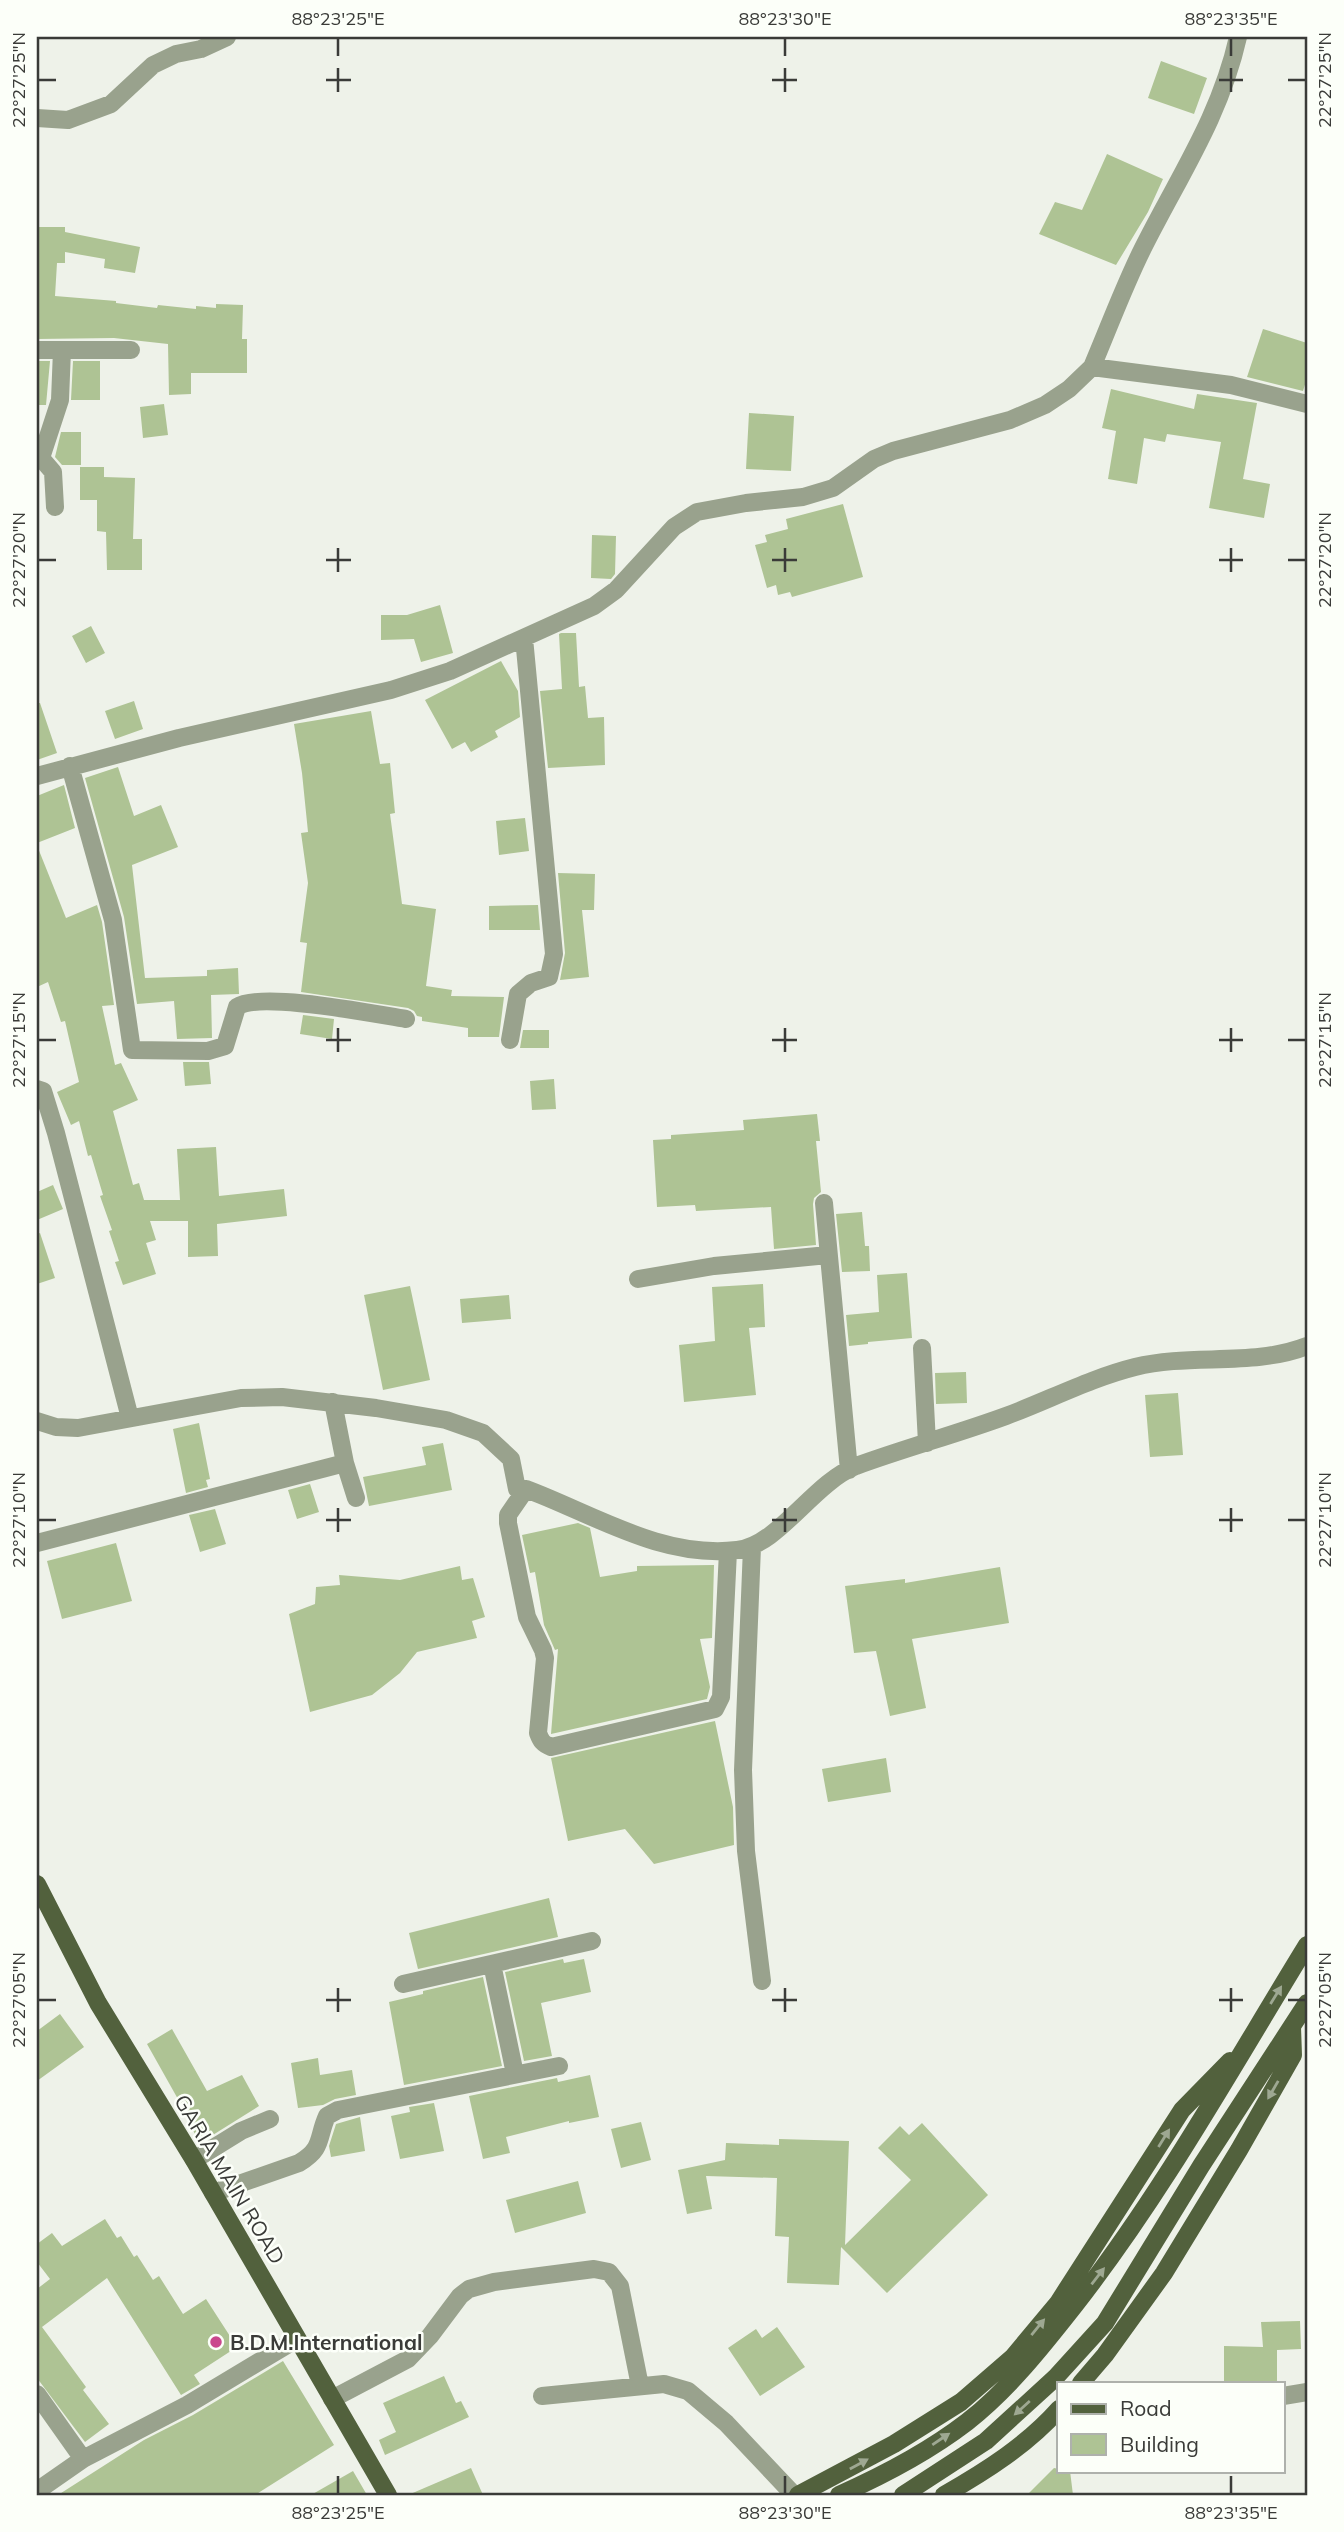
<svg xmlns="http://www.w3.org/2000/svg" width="1344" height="2532" font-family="Mulish,sans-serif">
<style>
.building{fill:#aec394}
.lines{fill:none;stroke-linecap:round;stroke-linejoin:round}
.minor{stroke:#99a28d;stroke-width:18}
.primary{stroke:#52613d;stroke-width:18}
.oneway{fill:#9ea892}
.ticks{fill:none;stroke:#3a3b38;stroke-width:2.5}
.poi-dot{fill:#ca478d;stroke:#fcfff9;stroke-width:2.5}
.labels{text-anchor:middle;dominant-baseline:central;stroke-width:5;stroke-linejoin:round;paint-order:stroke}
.street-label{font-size:21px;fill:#3a3b38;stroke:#fcfff9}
.poi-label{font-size:21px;font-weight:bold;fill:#3a3b38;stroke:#fcfff9;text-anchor:start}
.neatline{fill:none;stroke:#3a3b38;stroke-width:2.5}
.ticks-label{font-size:18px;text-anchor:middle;fill:#3a3b38}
</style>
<rect width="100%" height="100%" fill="#eef2e9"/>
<path class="building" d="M1161 61 1207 78 1194 114 1148 98Z
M1107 154 1163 179 1148 212 1116 265 1039 234 1055 202 1082 210Z
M37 227H65V232L140 247 135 273 104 268 105 259 65 252V263H57L55 296 116 301V303L157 308 158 305 196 309V306L216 308V304L243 305 242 339H247V373H191V394L169 395 168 344 114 338 37 339Z
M1263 329 1307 343V378L1303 391 1247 377Z
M37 361H50L46 405H37Z
M73 361H100V400H71Z
M1111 389 1194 409 1197 394 1257 403 1243 479 1270 484 1264 518 1209 508 1221 442 1167 434 1165 442 1144 438 1137 484 1108 479 1116 431 1102 428Z
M164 404 168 435 143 438 140 407Z
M749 413 794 416 791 471 746 469Z
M61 432H81V465H62L55 457Z
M80 467H104V477L135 478 133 539H142V570H107L106 532 97 531V500H80Z
M843 504 863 577 792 597 790 592 778 595 776 585 767 588 755 545 767 542 765 535 788 529 786 519Z
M592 535 616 536 615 574 611 579 591 578Z
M440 605 453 653 421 662 414 639 381 640V615H407Z
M91 626 105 653 86 663 72 636Z
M561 633H576L579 687 585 686 588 718 604 717 605 765 548 768 540 691 562 689 559 634Z
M501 661 518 691 520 717 495 731 498 737 471 752 465 742 452 749 425 700Z
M134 701 143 729 115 739 105 711Z
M37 703H40L57 753 37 760Z
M371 711 380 764 390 763 395 813 390 814 402 904 436 909 426 986 452 990 451 996 504 997 499 1037H468V1028L422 1021V1017L417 1016 414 1011 408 1008 301 992 307 943 300 942 308 883 301 833 308 832 302 773 294 724Z
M118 767 134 816 161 805 178 847 132 865 145 978 207 976V970L238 968 239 994 211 995 212 1038 177 1039 174 1001 137 1004 124 917 85 778Z
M64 785 75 828 37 843V796Z
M525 818 529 851 499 855 496 821Z
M38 848 66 918 97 905 102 922 114 1005 102 1006 115 1065 121 1063 138 1100 113 1111 133 1185 139 1183 144 1200H180L177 1149 216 1147 219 1196 284 1189 287 1216 217 1224 218 1256 188 1257V1221H150L156 1240 146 1243 156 1274 123 1285 115 1262 119 1261 109 1231 112 1230 100 1196 103 1195 91 1155 88 1156 79 1121 71 1125 57 1092 79 1082 65 1021 61 1022 48 982 37 987Z
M558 873 595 874 594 910H582L589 977 560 980 565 953Z
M538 905 540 930H489V906Z
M303 1015 334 1019 332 1039 300 1034Z
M523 1030H549V1048H520Z
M183 1062H209L211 1084 185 1086Z
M554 1079 556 1109 532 1110 530 1081Z
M817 1114 820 1141H816L821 1192 814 1198 813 1204 816 1245 774 1249 771 1207 696 1211 695 1205 657 1207 653 1140 671 1139V1135L744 1130 743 1120Z
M53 1185 63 1209 37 1220V1192Z
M862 1212 865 1246H869L870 1271 842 1272 836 1214Z
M40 1233 55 1278 37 1284V1234Z
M907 1273 912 1338 868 1342V1344L849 1346 846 1315 879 1312 877 1275Z
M763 1284 765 1327 749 1328 756 1395 684 1402 679 1345 715 1341 712 1287Z
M410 1286 430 1380 383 1390 364 1295Z
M509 1295 511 1319 462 1323 460 1299Z
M966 1372 967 1403 936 1404 935 1373Z
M1178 1393 1183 1455 1150 1457 1145 1395Z
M199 1423 210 1479 206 1480 208 1487 186 1493 173 1429Z
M443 1443 452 1490 369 1506 363 1477 426 1465 422 1447Z
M310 1484 319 1512 297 1519 288 1490Z
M215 1509 226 1544 200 1552 189 1515Z
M578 1523 590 1528 600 1577 637 1571V1566L714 1565 712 1638 700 1639 710 1687 707 1699 551 1734 558 1649 555 1650 544 1625 535 1572 530 1573 522 1535Z
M116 1543 132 1601 62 1619 47 1561Z
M460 1566 462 1580 473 1578 485 1617 472 1621 477 1638 417 1652 400 1673 372 1695 310 1712 289 1614 315 1604 316 1587 340 1585 339 1575 400 1580Z
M1000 1567 1009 1623 912 1639 926 1708 890 1716 876 1651 854 1653 845 1586 905 1579V1583Z
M715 1721 733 1807 734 1845 654 1864 625 1829 568 1841 551 1758Z
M886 1758 891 1792 828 1802 822 1769Z
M549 1898 558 1937 418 1969 409 1933Z
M563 1959 564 1963 584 1959 591 1992 541 2003 552 2056 524 2061 505 1972Z
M483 1977 502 2066 404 2085 389 2002 423 1994V1991Z
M60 2014 84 2047 37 2081V2031Z
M172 2029 207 2091 242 2075 259 2106 200 2143 190 2125 192 2124 147 2044Z
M318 2058 320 2075 352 2070 356 2095 335 2099 323 2105 298 2108 291 2063Z
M590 2075 599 2117 569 2123V2121L506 2137 510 2153 483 2159 469 2096 557 2078 558 2082Z
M434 2103 444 2151 400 2159 391 2116 410 2112 409 2107Z
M360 2117 365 2151 331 2157 329 2146 336 2124Z
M641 2122 651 2160 621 2168 611 2129Z
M922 2123 988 2195 887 2293 841 2247 839 2285 787 2283 789 2237 775 2236 777 2178 706 2176 712 2209 687 2214 678 2170 725 2160 726 2143 779 2145V2139L849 2141 845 2245 911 2180 878 2148 900 2126 909 2135Z
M578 2181 586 2213 515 2233 506 2200Z
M105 2219 117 2238 121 2236 134 2257 137 2255 153 2280 159 2276 183 2314 206 2299 237 2347 194 2375 200 2384 181 2395 107 2278 42 2327 86 2387 83 2390 109 2424 85 2442 37 2378V2289L50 2279 37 2262V2244L52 2233 62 2246Z
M1300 2321 1301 2349 1277 2350V2383H1224V2346L1263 2347 1261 2322Z
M777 2327 805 2367 760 2396 728 2348 756 2329 762 2338Z
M283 2361 334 2445 255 2495H58L144 2440 193 2415Z
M444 2376 456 2403 461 2401 469 2417 385 2455 379 2440 396 2432 383 2403Z
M471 2468 483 2495H408Z
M1054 2468 1059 2469V2471H1070L1073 2495H1027Z
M353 2471 367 2495H311Z"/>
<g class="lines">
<path class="minor" d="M37 118 68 120 111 104 153 65 176 54 201 49 227 37
M37 350H131
M1092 367C1109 327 1124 286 1143 248 1179 176 1220 117 1238 37
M55 507 53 472 41 458 60 400 62 350
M70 766 113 920 132 1050 208 1051 225 1046 237 1007C260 991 374 1014 406 1019
M37 776 179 738 391 690 450 671 594 606 616 590 674 527 697 512 746 503 803 497 833 488 874 459 893 451 1010 420 1045 405 1069 389 1092 367 1231 385 1307 404
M510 1040 518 994 531 983 549 977 554 954 524 638
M37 1089 43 1091 56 1133 130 1418
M824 1203 849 1470
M638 1279 714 1266 828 1255
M922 1348 927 1443
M37 1421 56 1427 78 1428 241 1398 282 1397 376 1408 446 1420 483 1433 511 1459 517 1489H526C593 1514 662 1559 737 1550 778 1546 813 1483 856 1466 905 1448 957 1434 1006 1416 1049 1400 1091 1378 1135 1367 1191 1353 1253 1367 1307 1346
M345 1463 356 1498
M526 1489 508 1515V1523L527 1617 543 1650 545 1658 538 1733C541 1741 543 1744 551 1747L715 1709 721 1697 728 1551
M37 1543 345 1463 333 1402
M752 1547 743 1770 746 1851 762 1981
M492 1964 515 2074
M403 1984 592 1941
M194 2160 241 2131 270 2119
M213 2193 299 2163C324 2148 317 2138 327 2116L338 2110 559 2066
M37 2394 83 2459
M542 2396 664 2384 688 2391 726 2423 794 2495
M1283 2396 1307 2392
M332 2399 408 2359 430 2336 460 2296 469 2289 494 2282 594 2269 609 2272 620 2286 640 2386
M37 2491 83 2459 187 2405 297 2339"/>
<path class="primary" d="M37 1884 98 2003 194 2160 388 2495
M1081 2383 1105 2355 1164 2273 1239 2150 1293 2055 1292 2027
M798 2495 894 2444 961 2402 1013 2357 1058 2303 1182 2110 1230 2061
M839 2495C884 2475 928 2452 967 2422 1009 2389 1042 2347 1075 2305 1163 2192 1232 2067 1307 1945
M903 2495 986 2441 1055 2378 1105 2323 1201 2166 1307 2003
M944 2495C986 2471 1027 2445 1059 2409"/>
</g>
<defs><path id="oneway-solid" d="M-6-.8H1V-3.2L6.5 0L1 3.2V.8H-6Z" transform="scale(1.75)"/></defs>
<g class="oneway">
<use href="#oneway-solid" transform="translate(1276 1995) rotate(-58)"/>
<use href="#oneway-solid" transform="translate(1273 2090) rotate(120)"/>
<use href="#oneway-solid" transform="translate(1164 2138) rotate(-58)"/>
<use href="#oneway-solid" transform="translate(1098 2276) rotate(-52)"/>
<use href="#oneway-solid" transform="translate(1038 2327) rotate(-51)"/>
<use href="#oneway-solid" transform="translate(1022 2408) rotate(138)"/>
<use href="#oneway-solid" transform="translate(941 2439) rotate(-34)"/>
<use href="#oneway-solid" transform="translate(859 2464) rotate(-29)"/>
</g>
<path class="ticks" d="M338 38V56M785 38V56M1231 38V56M338 68V92M785 68V92M1231 68V92M38 80H56M326 80H351M772 80H797M1219 80H1243M1288 80H1306M338 548V572M785 548V572M1231 548V572M38 560H56M326 560H351M772 560H797M1219 560H1243M1288 560H1306M338 1028V1052M785 1028V1052M1231 1028V1052M38 1040H56M326 1040H351M772 1040H797M1219 1040H1243M1288 1040H1306M338 1508V1532M785 1508V1532M1231 1508V1532M38 1520H56M326 1520H351M772 1520H797M1219 1520H1243M1288 1520H1306M338 1988V2012M785 1988V2012M1231 1988V2012M38 2000H56M326 2000H351M772 2000H797M1219 2000H1243M1288 2000H1306M338 2476V2494M785 2476V2494M1231 2476V2494"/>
<circle class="poi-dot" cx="216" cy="2342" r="7"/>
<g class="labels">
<g class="street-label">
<text transform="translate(230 2179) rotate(59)">GARIA MAIN ROAD</text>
</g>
<g class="poi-label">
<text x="230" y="2342">B.D.M.International</text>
</g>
</g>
<rect width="1344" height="2532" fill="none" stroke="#fcfff9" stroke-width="77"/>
<rect x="1057" y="2382" width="228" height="91" fill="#fcfff9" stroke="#aeb1ac" stroke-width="2"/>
<rect x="1071" y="2404" width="35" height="10" fill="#52613d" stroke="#aeb1ac" stroke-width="2"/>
<text x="1120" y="2416" font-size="21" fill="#3a3b38">Road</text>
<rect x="1071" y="2434" width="35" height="21" fill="#aec394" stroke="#aeb1ac" stroke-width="2"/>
<text x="1120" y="2452" font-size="21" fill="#3a3b38">Building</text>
<rect x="38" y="38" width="1268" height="2456" class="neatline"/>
<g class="ticks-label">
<text x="338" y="25">88°23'25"E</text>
<text x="785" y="25">88°23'30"E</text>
<text x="1231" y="25">88°23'35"E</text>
<text transform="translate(19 80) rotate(-90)" y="6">22°27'25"N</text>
<text transform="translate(1325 80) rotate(-90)" y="6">22°27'25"N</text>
<text transform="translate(19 560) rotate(-90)" y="6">22°27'20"N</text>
<text transform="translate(1325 560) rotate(-90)" y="6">22°27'20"N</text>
<text transform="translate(19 1040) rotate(-90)" y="6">22°27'15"N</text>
<text transform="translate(1325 1040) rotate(-90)" y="6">22°27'15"N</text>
<text transform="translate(19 1520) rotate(-90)" y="6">22°27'10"N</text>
<text transform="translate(1325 1520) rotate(-90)" y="6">22°27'10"N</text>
<text transform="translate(19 2000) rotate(-90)" y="6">22°27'05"N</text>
<text transform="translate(1325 2000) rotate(-90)" y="6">22°27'05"N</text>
<text x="338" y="2519">88°23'25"E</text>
<text x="785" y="2519">88°23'30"E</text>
<text x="1231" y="2519">88°23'35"E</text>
</g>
</svg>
